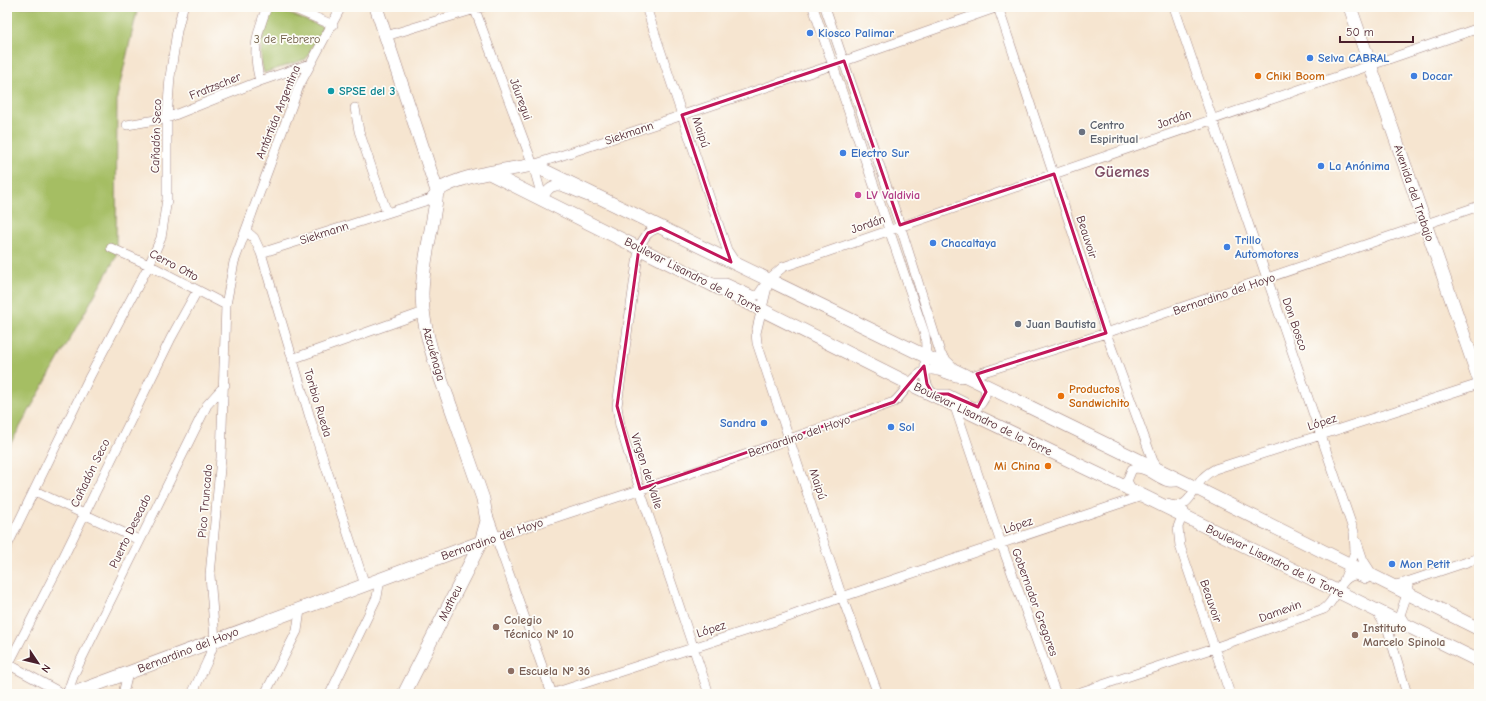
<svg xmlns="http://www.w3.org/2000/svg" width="1486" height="701" font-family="'Comic Neue',sans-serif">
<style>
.green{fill:#a5be63;stroke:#786e47}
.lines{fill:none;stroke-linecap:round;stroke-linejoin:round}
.street-casing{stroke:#a0827e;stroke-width:10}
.secondary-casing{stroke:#a0827e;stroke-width:14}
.street{stroke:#fff;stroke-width:9}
.secondary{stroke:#fff;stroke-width:13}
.marked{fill:none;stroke:#c2185b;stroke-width:3;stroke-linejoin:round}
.shop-dot{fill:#3f7fe0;stroke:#fdfcf7;stroke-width:1.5}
.food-dot{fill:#e8710a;stroke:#fdfcf7;stroke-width:1.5}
.culture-dot{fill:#0f9aa8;stroke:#fdfcf7;stroke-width:1.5}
.worship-dot{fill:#6b7280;stroke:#fdfcf7;stroke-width:1.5}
.hotel-dot{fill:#d1479c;stroke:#fdfcf7;stroke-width:1.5}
.education-dot{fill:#8d6e63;stroke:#fdfcf7;stroke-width:1.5}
.labels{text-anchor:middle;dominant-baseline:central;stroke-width:3.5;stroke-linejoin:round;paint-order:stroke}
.shop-label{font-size:12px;font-weight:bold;fill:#366cbe;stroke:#fdfcf7;text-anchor:start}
.park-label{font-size:12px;fill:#6a573f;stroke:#fdfcf7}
.food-label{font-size:12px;font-weight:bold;fill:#c56008;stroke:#fdfcf7;text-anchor:start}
.street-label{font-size:12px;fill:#4a1f2b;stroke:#fdfcf7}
.culture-label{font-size:12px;font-weight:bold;fill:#0d838f;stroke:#fdfcf7;text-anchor:start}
.worship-label{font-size:12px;font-weight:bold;fill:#5b616d;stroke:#fdfcf7;text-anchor:start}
.hotel-label{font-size:12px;font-weight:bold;fill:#b23c85;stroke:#fdfcf7;text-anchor:start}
.education-label{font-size:12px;font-weight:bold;fill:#785e54;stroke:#fdfcf7;text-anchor:start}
.district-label{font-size:16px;font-weight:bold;fill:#7f4d65;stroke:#fdfcf7}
</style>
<rect width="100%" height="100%" fill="#fdfcf7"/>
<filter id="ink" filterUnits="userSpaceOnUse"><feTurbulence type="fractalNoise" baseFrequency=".025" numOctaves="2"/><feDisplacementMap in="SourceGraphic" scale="8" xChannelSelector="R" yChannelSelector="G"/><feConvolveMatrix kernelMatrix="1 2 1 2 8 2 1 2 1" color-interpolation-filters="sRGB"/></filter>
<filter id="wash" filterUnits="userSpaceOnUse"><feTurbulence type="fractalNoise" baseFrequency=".012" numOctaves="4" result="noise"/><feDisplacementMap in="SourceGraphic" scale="16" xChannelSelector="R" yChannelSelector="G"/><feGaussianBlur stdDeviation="0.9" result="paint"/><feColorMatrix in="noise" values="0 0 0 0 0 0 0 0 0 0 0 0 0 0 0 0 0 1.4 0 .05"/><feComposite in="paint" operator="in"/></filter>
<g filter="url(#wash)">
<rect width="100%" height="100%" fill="#f6e5d0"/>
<path class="green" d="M7 7H138L117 97 116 257 7 450Z
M272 7 323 27 306 59 264 73C257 49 263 30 272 7Z"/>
</g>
<g filter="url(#ink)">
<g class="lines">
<defs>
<path id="street" d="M291 7 333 25
M474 7 533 165 543 200
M646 7 727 250 735 262
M813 7 925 335C929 354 918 378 933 394H948L974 407H978C985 400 988 393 983 384
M825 7 900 225 941 355 952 366
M998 7 1106 333 1153 461 1158 469
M1174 7 1354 532 1355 552 1344 580
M386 36 482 7
M260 81C252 51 256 35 267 7
M355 108 359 131 387 213
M127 125 167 118 260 81 310 64
M533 165 833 65 998 7
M543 200C552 170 576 197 596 199
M661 228C649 229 644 237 639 248L617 406 620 426 642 496 709 694
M246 231 254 238 261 253 314 431 365 585
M111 248 149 265 226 305
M261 253 425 201 430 199 437 191
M712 283H726L754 296 758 295 769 279 783 267 1479 28
M768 283 756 333 757 343 842 597 878 694
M292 359 424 312
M954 404 1001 543 1056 694
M1132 490 1127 481 1132 469C1145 465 1157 479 1168 482 1172 483 1177 482 1181 481
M35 491 139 540
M1167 504C1188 512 1192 492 1202 479 1206 474 1210 472 1215 469L1479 384
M1184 511 1178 527 1180 546 1230 694
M488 515 552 694
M481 542 733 459 894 402C904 394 910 380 921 373 938 363 951 382 968 377L1106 333 1479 206
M1357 542 1363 560 1372 574
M7 546 90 376 149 265 161 238 167 199V118L170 77 177 31 183 7
M1391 586 1407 582 1479 558
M1377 612 1388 630 1407 694
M1406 625 1400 615 1409 588
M8 664 63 694
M7 667 62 560 171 338 197 291
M67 694 74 674 207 405 225 385
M123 694 128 673
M192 694 207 662 215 640 210 575 221 458 226 305 234 262 299 86 341 7
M265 694 297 631 300 610
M330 694 377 597 380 579
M551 694 788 617 842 597 1145 495
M1075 694 1214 648 1324 609C1337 600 1339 577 1355 575L1366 579"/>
<path id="secondary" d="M376 7 437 191C434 226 422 260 422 296 423 331 435 363 447 396 459 430 471 465 483 499L487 521 481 542 404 694
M1350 7 1479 379
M489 173 910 384 1125 487 1479 661
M437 191C462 174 503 171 533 165L1196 488 1479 629
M71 694 481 542"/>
</defs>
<use href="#street" class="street-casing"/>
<use href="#secondary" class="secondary-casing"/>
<use href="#street" class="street"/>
<use href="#secondary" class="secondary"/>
</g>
</g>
<path class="marked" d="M844 61 900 225 1054 174 1106 333 977 374 986 392 978 407 948 394H933L927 384 924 366 894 402 640 489 617 406 639 248 648 233 661 228 731 262 682 115Z"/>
<g class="shop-dot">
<circle cx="810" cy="33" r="4"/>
<circle cx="1310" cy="58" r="4"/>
<circle cx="1414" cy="76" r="4"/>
<circle cx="843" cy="153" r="4"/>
<circle cx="1321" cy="166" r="4"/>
<circle cx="933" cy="243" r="4"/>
<circle cx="1227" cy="247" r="4"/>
<circle cx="764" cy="423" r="4"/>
<circle cx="891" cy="427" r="4"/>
<circle cx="1392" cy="564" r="4"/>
</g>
<g class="food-dot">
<circle cx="1258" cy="76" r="4"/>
<circle cx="1061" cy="396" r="4"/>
<circle cx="1048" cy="466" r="4"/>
</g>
<circle class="culture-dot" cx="331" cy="91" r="4"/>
<g class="worship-dot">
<circle cx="1082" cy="132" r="4"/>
<circle cx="1018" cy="324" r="4"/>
</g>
<circle class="hotel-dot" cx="858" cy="195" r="4"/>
<g class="education-dot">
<circle cx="496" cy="627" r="4"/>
<circle cx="1355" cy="635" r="4"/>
<circle cx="511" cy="671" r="4"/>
</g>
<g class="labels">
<g class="shop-label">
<text x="818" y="33">Kiosco Palimar</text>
<text x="1318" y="58">Selva CABRAL</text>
<text x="1422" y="76">Docar</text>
<text x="851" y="153">Electro Sur</text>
<text x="1329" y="166">La Anónima</text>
<text x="1235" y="240">Trillo<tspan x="1235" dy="14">Automotores</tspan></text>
<text x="941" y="243">Chacaltaya</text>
<text x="756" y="423" text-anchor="end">Sandra</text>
<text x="899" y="427">Sol</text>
<text x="1400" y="564">Mon Petit</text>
</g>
<g class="park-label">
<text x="287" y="39">3 de Febrero</text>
</g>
<g class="food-label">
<text x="1266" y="76">Chiki Boom</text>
<text x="1069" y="389">Productos<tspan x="1069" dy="14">Sandwichito</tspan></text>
<text x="1040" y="466" text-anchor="end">Mi China</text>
</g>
<g class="street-label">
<text transform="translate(215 86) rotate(-22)">Fratzscher</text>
<text transform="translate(521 99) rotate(70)">Jáuregui</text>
<text transform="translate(278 112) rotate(-68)">Antártida Argentina</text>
<text transform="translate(1174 119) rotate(-20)">Jordán</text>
<text transform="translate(701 132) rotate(72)">Maipú</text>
<text transform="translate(629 133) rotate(-19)">Siekmann</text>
<text transform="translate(156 136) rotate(-88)">Cañadón Seco</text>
<text transform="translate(1414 193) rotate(71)">Avenida del Trabajo</text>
<text transform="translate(868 224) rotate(-19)">Jordán</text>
<text transform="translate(324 233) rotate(-18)">Siekmann</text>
<text transform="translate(1087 237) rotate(72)">Beauvoir</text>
<text transform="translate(174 265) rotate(28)">Cerro Otto</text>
<text transform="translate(693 275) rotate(27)">Boulevar Lisandro de la Torre</text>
<text transform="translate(1224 294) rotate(-19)">Bernardino del Hoyo</text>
<text transform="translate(1295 324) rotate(71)">Don Bosco</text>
<text transform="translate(434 354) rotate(74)">Azcuénaga</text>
<text transform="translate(318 403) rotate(73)">Toribio Rueda</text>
<text transform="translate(983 419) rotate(26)">Boulevar Lisandro de la Torre</text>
<text transform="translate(1322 422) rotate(-18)">López</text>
<text transform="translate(799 436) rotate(-19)">Bernardino del Hoyo</text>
<text transform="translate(647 471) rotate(72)">Virgen del Valle</text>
<text transform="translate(90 473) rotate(-64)">Cañadón Seco</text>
<text transform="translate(818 484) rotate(72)">Maipú</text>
<text transform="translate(205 501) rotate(-85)">Pico Truncado</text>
<text transform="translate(1018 525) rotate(-19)">López</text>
<text transform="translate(130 531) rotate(-64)">Puerto Deseado</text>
<text transform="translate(492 539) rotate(-19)">Bernardino del Hoyo</text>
<text transform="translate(1275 561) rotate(26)">Boulevar Lisandro de la Torre</text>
<text transform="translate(1211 601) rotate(71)">Beauvoir</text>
<text transform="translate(1035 602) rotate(70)">Gobernador Gregores</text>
<text transform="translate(450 603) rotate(-63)">Matheu</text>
<text transform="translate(1280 611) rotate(-20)">Damevin</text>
<text transform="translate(711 629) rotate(-18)">López</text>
<text transform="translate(188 650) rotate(-21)">Bernardino del Hoyo</text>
</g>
<g class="culture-label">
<text x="339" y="91">SPSE del 3</text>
</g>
<g class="worship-label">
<text x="1090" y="125">Centro<tspan x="1090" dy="14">Espiritual</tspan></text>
<text x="1026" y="324">Juan Bautista</text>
</g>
<g class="hotel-label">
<text x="866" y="195">LV Valdivia</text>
</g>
<g class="education-label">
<text x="504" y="620">Colegio<tspan x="504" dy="14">Técnico Nº 10</tspan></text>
<text x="1363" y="628">Instituto<tspan x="1363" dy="14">Marcelo Spinola</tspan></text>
<text x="519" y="671">Escuela Nº 36</text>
</g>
<g class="district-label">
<text x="1122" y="172">Güemes</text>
</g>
</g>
<rect width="1486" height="701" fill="none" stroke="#fdfcf7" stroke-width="24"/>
<g transform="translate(38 663) rotate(125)" stroke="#fdfcf7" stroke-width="3" paint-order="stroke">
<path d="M0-3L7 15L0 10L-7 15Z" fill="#4a1f2b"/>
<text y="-6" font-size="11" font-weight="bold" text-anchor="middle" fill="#4a1f2b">N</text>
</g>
<path d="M1340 36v6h73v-6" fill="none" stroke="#4a1f2b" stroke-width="2"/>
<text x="1346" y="36" font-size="12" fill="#4a1f2b" stroke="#fdfcf7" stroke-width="3" paint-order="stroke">50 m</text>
</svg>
